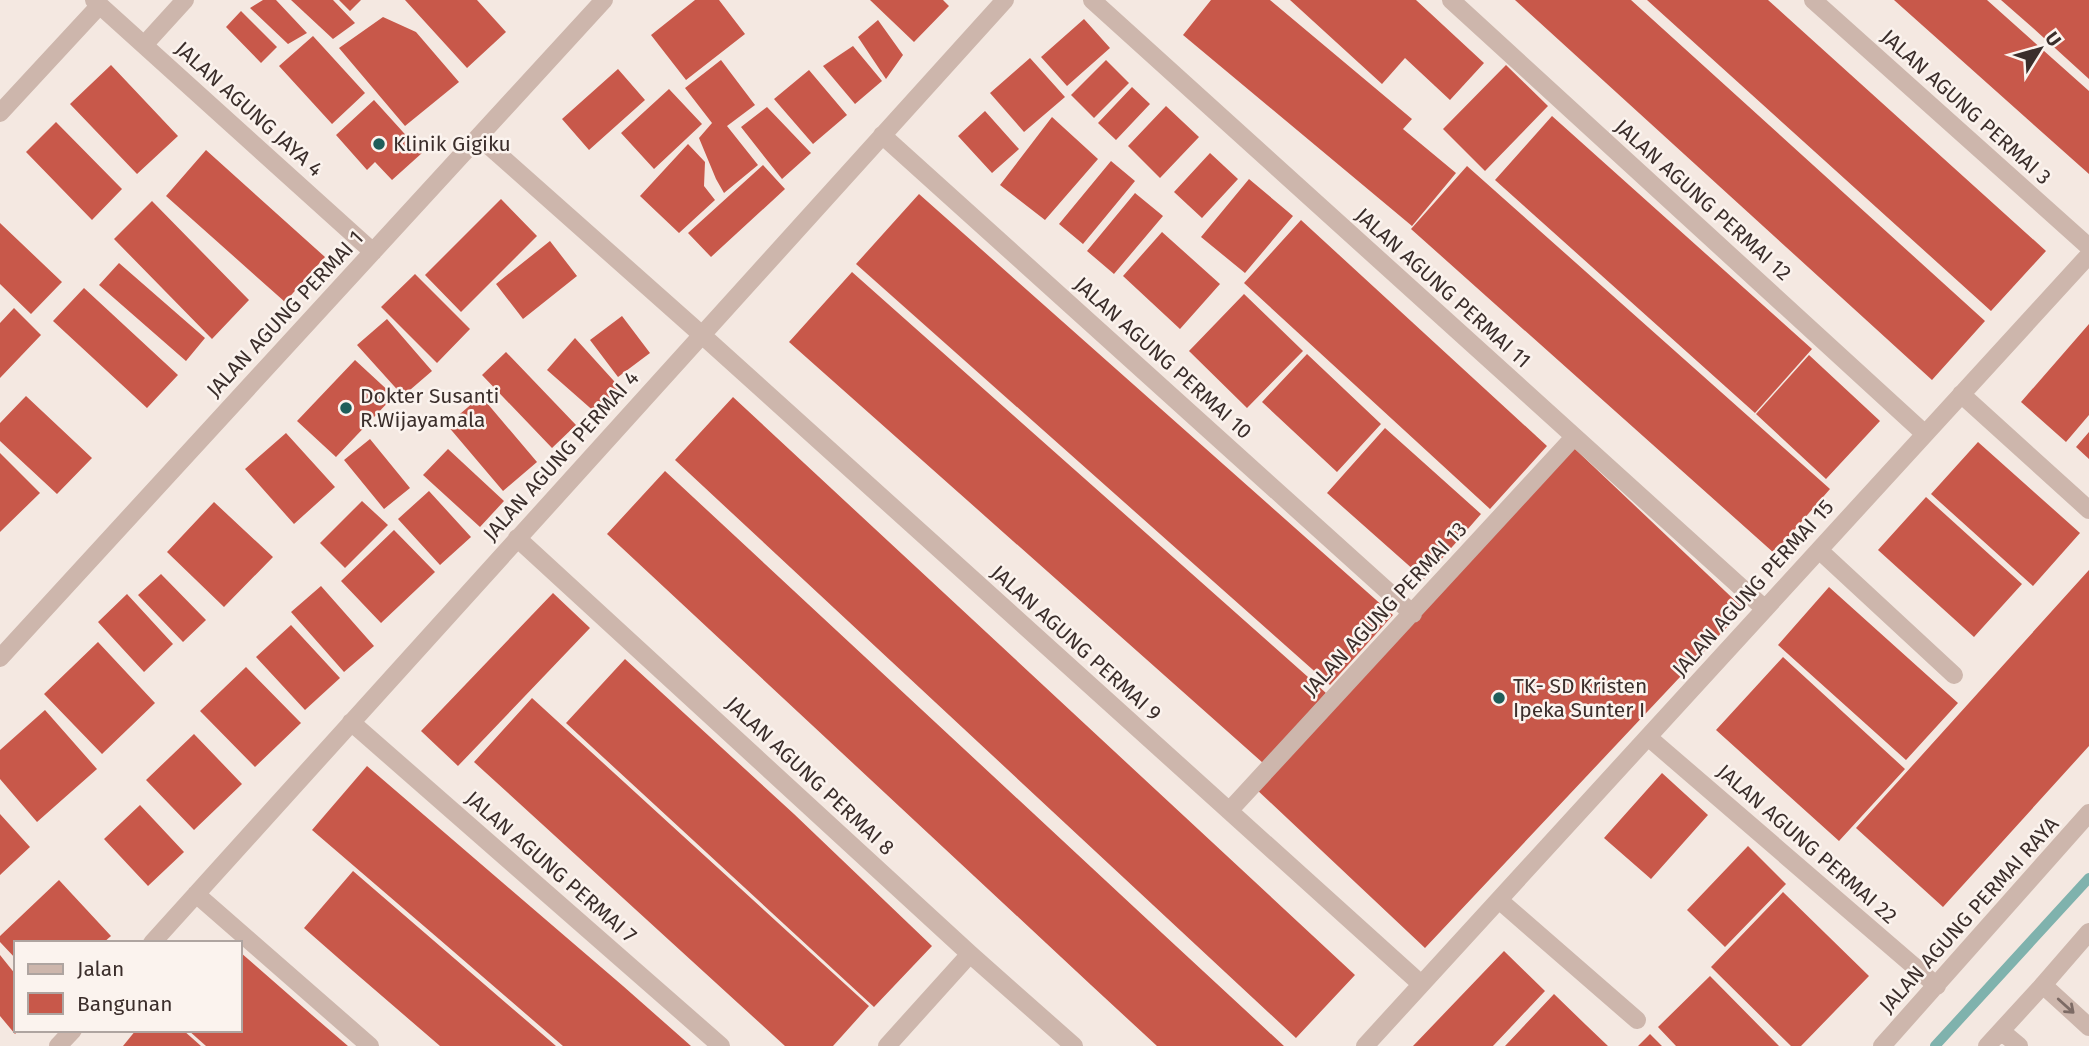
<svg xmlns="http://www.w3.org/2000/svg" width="2089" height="1046" font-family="'Fira Sans',sans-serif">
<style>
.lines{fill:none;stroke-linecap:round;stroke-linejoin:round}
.stream{stroke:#7fb2ad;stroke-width:10}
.building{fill:#c8584a}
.service{stroke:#cdb6ac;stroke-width:18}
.minor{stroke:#cdb6ac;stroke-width:18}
.oneway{stroke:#7d6b65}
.poi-dot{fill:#1f5e5a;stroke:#fbf3ee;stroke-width:2.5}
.labels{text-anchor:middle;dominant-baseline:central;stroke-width:5;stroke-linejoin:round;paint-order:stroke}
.street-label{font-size:21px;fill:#3b2e2b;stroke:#fbf3ee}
.poi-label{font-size:21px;fill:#3b2e2b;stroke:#fbf3ee;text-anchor:start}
</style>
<rect width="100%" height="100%" fill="#f4e8e1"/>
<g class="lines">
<path class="stream" d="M1935 1046 2089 878"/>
</g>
<path class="building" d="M263 0H276L307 33 288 44 250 8Z
M291 0H333L355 23 333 39Z
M339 0H361L350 11Z
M405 0H477L506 32 467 68Z
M695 0H719L745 34 686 80 651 35Z
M870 0H943L949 6 914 42Z
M1211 0H1270L1412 119 1403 129 1456 173 1412 226 1183 35Z
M1290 0H1416L1484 63 1450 100 1405 58 1382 84Z
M1515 0H1631L1985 321 1932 380Z
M1647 0H1768L2046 251 1991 311Z
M1894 0H1987L2089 91V174Z
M2001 0H2089V79L2033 28Z
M241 11 277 47 261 63 226 27Z
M383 17 416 32 459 82 405 126 339 48Z
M1084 19 1110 48 1067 86 1041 57Z
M878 20 903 55 886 79 858 37Z
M313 36 365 93 332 124 279 66Z
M853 46 882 81 855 104 823 66Z
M1030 58 1065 97 1024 132 990 93Z
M721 60 755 105 727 126 758 165 724 193 716 179 699 138 712 123 685 88Z
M1106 60 1129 83 1094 118 1071 95Z
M111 65 178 136 137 174 70 104Z
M1506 65 1548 106 1485 171 1443 129Z
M618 69 645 100 589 150 562 119Z
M809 70 847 115 813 144 774 99Z
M1132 87 1150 104 1116 140 1098 123Z
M669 89 702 124 654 169 621 133Z
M374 100 422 153 392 180 375 162 367 170 336 135Z
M1166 106 1199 137 1160 178 1128 146Z
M767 107 811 153 782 179 741 127Z
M985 111 1019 149 992 173 958 136Z
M1552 116 1812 349 1755 413 1495 180Z
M1052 117 1098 159 1045 220 1000 185Z
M56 122 122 189 92 220 26 152Z
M688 144 705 162 704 186 715 200 679 233 640 196Z
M206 150 325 257 285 302 166 196Z
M1210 153 1238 179 1202 218 1174 192Z
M1111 161 1135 181 1083 244 1059 224Z
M763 165 785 189 711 257 688 233Z
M1467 166 1830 489 1774 553 1411 229Z
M1249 179 1293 216 1245 273 1201 237Z
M1135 193 1163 216 1114 274 1087 251Z
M919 194 1393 615 1330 685 856 264Z
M501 199 537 236 461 312 425 275Z
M152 201 249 300 212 339 114 239Z
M1301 220 1547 446 1490 509 1244 283Z
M0 223 62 282 31 314 0 284Z
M1162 232 1220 284 1180 329 1123 276Z
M550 241 577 276 523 319 496 284Z
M119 263 205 338 186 361 99 285Z
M852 272 1326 693 1263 763 789 342Z
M415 274 470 329 437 363 381 307Z
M84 288 178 375 147 408 53 321Z
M1244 294 1303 351 1247 408 1189 351Z
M14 308 41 335 0 378V323Z
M622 316 650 353 618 377 590 340Z
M387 319 432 371 403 396 357 345Z
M2089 324V415L2066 442 2021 402Z
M575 338 623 391 597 414 547 370Z
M506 352 576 425 552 448 482 375Z
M1307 354 1381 424 1337 472 1262 402Z
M1809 355 1880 421 1826 479 1756 414Z
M355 360 394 396 336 457 297 421Z
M26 396 92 458 57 494 0 441V423Z
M481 396 537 462 503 491 447 425Z
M733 397 1355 975 1296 1038 675 460Z
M1385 428 1481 514 1424 579 1327 493Z
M2089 432V459L2076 447Z
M286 433 335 487 294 524 245 469Z
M370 439 410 488 384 509 344 460Z
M1978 442 2080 533 2033 586 1931 494Z
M1574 448 1744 609 1425 948 1255 788Z
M448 449 504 501 480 527 423 475Z
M0 453 40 493 0 532Z
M665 471 1149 921 1284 1046H1157L1091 985 607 534Z
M429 491 471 537 440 565 398 519Z
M1926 497 2022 584 1974 637 1878 550Z
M362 501 388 525 345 568 320 543Z
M214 502 273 557 224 607 167 552Z
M394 530 435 572 381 623 341 581Z
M2089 570V746L1943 907 1856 828Z
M161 574 206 620 183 642 138 595Z
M321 586 374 646 344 672 291 612Z
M1829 587 1958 703 1906 760 1778 645Z
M553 593 590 628 458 766 421 731Z
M127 594 173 644 144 672 98 622Z
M291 625 340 678 305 710 256 657Z
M98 642 155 703 102 754 44 694Z
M1783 657 1905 769 1839 841 1716 730Z
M625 659 794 814 932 946 874 1007 566 723Z
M246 667 301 723 255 767 200 711Z
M532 698 869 1006 833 1046H785L474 762Z
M45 710 97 769 37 822 0 779V750Z
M194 734 242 784 194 830 146 780Z
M367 766 623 986 691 1046H563L439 939 312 830Z
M1662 773 1708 815 1651 879 1604 838Z
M140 805 184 852 148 886 104 839Z
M0 814 30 847 0 875Z
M1748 846 1786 884 1725 947 1687 910Z
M353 871 455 959 556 1046H440L353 971 304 928Z
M59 880 111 936 103 943H16V959L0 942V936Z
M1783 892 1869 976 1801 1046H1791L1711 967Z
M1504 951 1545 991 1493 1046H1413Z
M240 952 312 1015 348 1046H206L188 1030H240Z
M0 955 16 975V1030H19L15 1034 0 1016Z
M1710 976 1779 1046H1676L1658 1027Z
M1554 994 1586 1025 1608 1046H1505Z
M136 1030H183L201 1046H123Z
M1650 1034 1662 1046H1638Z"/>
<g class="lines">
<path class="service" d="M2043 985 2089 932"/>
<path class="minor" d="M94 0 373 252
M1092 0 1765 609
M1451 0 1925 434
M1813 0 2089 247
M144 45 185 0
M0 113 100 5
M882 135 1413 614
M479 137 702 335 1421 984
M1961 394 2089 510
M517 538 970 954 1074 1046
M1819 550 1954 675
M0 658 604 0
M351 722 721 1046
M1648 737 1937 986
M1229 811 1574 437
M196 894 370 1046
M1499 900 1637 1020
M152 943 1005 0
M2001 1031 2019 1046
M58 1046 73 1030
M887 1046 970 954
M1365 1046 2089 255
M1882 1046 2089 813
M1987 1046 2043 985 2089 1027"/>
</g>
<defs><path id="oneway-shaft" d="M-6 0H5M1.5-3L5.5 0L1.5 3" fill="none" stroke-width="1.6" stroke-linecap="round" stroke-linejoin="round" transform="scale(1.75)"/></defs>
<use class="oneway" href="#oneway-shaft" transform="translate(2066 1006) rotate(42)"/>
<g class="poi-dot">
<circle cx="379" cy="144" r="7"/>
<circle cx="346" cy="408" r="7"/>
<circle cx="1499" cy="698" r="7"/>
</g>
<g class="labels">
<g class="street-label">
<text transform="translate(1966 107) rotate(42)">JALAN AGUNG PERMAI 3</text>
<text transform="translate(249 109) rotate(42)">JALAN AGUNG JAYA 4</text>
<text transform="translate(1703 200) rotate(42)">JALAN AGUNG PERMAI 12</text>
<text transform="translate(1443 288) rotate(42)">JALAN AGUNG PERMAI 11</text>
<text transform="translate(285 314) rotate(-47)">JALAN AGUNG PERMAI 1</text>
<text transform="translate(1163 358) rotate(42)">JALAN AGUNG PERMAI 10</text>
<text transform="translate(561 456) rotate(-48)">JALAN AGUNG PERMAI 4</text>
<text transform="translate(1753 588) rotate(-48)">JALAN AGUNG PERMAI 15</text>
<text transform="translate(1385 609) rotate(-47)">JALAN AGUNG PERMAI 13</text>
<text transform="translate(1076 643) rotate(42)">JALAN AGUNG PERMAI 9</text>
<text transform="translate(810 776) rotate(43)">JALAN AGUNG PERMAI 8</text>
<text transform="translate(1807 844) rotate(41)">JALAN AGUNG PERMAI 22</text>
<text transform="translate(551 867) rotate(41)">JALAN AGUNG PERMAI 7</text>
<text transform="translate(1969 915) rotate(-48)">JALAN AGUNG PERMAI RAYA</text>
</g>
<g class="poi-label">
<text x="393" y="144">Klinik Gigiku</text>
<text x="360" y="396">Dokter Susanti<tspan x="360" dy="24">R.Wijayamala</tspan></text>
<text x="1513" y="686">TK- SD Kristen<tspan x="1513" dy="24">Ipeka Sunter I</tspan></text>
</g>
</g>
<rect x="14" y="941" width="228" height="91" fill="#fbf3ee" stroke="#aea4a0" stroke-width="2"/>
<rect x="28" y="964" width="35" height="10" fill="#cdb6ac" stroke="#aea4a0" stroke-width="2"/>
<text x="77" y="976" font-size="21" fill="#3b2e2b">Jalan</text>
<rect x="28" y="993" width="35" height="21" fill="#c8584a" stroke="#aea4a0" stroke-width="2"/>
<text x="77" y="1011" font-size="21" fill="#3b2e2b">Bangunan</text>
<g transform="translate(2040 49) rotate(53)" stroke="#fbf3ee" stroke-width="5" paint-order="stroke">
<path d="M0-5L12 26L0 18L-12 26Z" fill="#3b2e2b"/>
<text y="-10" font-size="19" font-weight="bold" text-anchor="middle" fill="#3b2e2b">U</text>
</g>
</svg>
